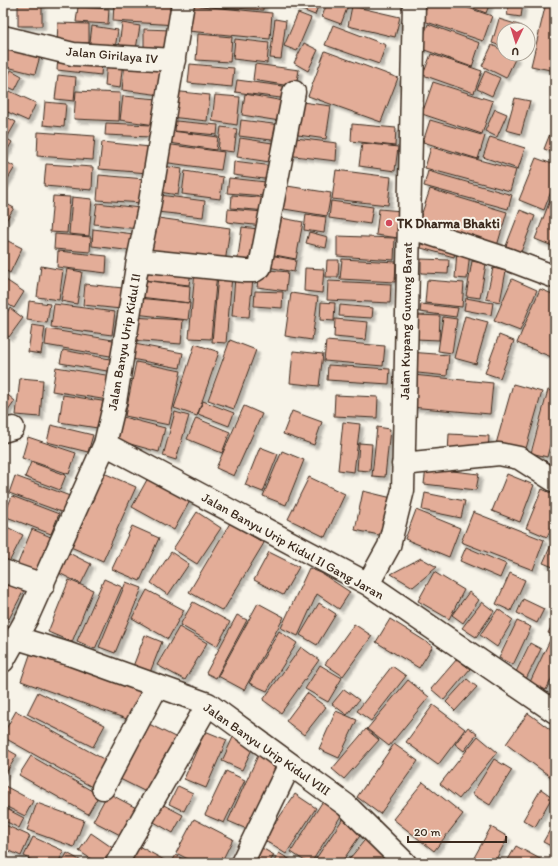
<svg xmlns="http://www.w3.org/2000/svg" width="558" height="866" font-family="Itim,sans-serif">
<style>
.building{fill:#e3ad98;stroke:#3b2a1e;filter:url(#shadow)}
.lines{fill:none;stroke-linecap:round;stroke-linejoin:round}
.street-casing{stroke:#3b2a1e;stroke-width:25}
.street{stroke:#f7f3e8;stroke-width:22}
.poi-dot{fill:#d1495b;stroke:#f7f3e8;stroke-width:1.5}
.labels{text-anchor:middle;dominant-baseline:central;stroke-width:4;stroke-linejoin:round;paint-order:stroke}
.street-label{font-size:13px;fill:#3b2a1e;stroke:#f7f3e8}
.poi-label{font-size:13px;font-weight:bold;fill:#3b2a1e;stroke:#f7f3e8;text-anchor:start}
</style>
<defs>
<filter id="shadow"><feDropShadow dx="3.5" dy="3.5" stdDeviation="1" flood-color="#0004"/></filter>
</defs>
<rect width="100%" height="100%" fill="#f7f3e8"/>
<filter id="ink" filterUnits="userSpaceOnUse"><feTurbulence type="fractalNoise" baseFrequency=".025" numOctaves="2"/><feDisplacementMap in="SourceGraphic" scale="8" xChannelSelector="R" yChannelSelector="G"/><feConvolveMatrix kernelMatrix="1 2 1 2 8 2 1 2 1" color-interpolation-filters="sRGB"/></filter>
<g filter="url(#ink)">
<path class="building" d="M18 3H42V26H18Z
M69 3H111V6Z
M114 3H177L176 25 113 21Z
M193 3H263V10L193 5Z
M284 3H319L315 15Z
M327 3H349L341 24 322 17Z
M427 3H454L492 16 483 41 421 20Z
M460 3H490L486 13Z
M509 3H523L521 17 507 15Z
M546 3H555V71L531 66Z
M190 5 272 13 270 39 188 31Z
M352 6 400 17 395 37 348 26Z
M78 7 109 9 108 24 76 22Z
M298 13 311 18 297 51 284 46Z
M275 19 286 21 281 59 270 58Z
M499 19 522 26 521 30H504V47L492 43Z
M58 23 89 24V43L57 42Z
M122 23 140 26 136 49 119 46Z
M428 24 480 43 472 67 419 48Z
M333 25 386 45 379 64 325 45Z
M92 26 118 30 114 54 89 50Z
M144 29 171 30V53H144Z
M198 34 232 37 230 62 196 60Z
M235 39 269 43 267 63 233 59Z
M304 43 318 50 308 71 294 63Z
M492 45 504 51V54H509L516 57 506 78 482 66Z
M3 46 40 56 35 74 3 66Z
M325 51 398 78 381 122 308 96Z
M431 54 482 71 474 93 423 75Z
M58 57 102 62 101 75 57 70Z
M107 59 123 61 120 88 105 86Z
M125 62 164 67 161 95 122 90Z
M190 64 234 68 232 87 188 83Z
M255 64 299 70 296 87 253 80Z
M11 70 22 76 15 90 4 85Z
M485 71 500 78 492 96 477 89Z
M58 75 76 77 74 101 55 99Z
M237 80 290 87 288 99 235 92Z
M433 82 493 101 482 134 422 114Z
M3 88 36 103 28 121 3 110Z
M76 91 120 93 119 121 74 119Z
M172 91 210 95 207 121 170 117Z
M245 94 289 102 286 122 242 115Z
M215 95 240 97 237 125 212 121Z
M123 96 158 99 155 125 120 120Z
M515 98 530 101 521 134 506 130Z
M295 101 331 106 326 139 291 134Z
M45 102 66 104 64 127 43 125Z
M495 109 507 114 497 137 485 131Z
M3 115 16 122 8 136 3 134Z
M241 120 281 125 280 141 239 136Z
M430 120 485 136 478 159 423 142Z
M176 121 218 125 217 135 175 131Z
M555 121V153L544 149Z
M106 123 152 125 151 137 105 135Z
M352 124 396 128 395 146 351 141Z
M221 127 237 129 234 152 218 150Z
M172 131 218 137 216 150 170 143Z
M38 132 95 136 93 160 37 156Z
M3 136 12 142 4 156 3 155Z
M287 137 337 143 336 161 286 155Z
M490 137 525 148 518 169 483 157Z
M240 138 279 144 276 163 237 157Z
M102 142 150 147 148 173 99 169Z
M362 143 398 147 395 171 359 166Z
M165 144 224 152 221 170 162 162Z
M431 147 516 170 510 191 425 168Z
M536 158 555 165V181L544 210 519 200Z
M3 160 15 167 3 187Z
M234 161 273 166 272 180 233 175Z
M46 164 93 167 92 190 44 186Z
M164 166 182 169 178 195 159 192Z
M336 170 391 177 388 205 332 199Z
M185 171 223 177 220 199 182 194Z
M428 171 512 195 508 209 424 186Z
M99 175 145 179 143 203 97 200Z
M229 178 266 182 264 196 227 193Z
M281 185 331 193 327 216 278 208Z
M430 189 507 212 497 246 419 222Z
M160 195 205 201 203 217 157 212Z
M232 195 269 198 267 211 231 208Z
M53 196 70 197 67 233 50 232Z
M72 197 92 199 89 236 69 234Z
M551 198 555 200V247L535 239Z
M331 201 373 207 370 224 329 218Z
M3 202 14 208 3 225Z
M97 203 140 208 138 229 94 224Z
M228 209 264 212 263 226 227 222Z
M379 209 402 211 399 238 376 235Z
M520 210 535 216 521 252 506 246Z
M306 214 326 217 324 233 304 230Z
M271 216 303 222 296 259 264 253Z
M151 217 230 228 225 263 146 253Z
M242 227 258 229 254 267 237 265Z
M93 229 134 234 133 251 92 246Z
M309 232 328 237 326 248 306 243Z
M55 234 91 237 90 252 54 249Z
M337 236 395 238 394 260 337 256Z
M424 237 456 247 454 257 421 248Z
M6 240 22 248 10 273 3 269V247Z
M457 250 470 252 467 279 455 278Z
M58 251 107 256 106 273 57 267Z
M265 254 296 260 294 272 263 266Z
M342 259 396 262 395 282 340 279Z
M421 259 449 260 448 274 421 273Z
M327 260H339L338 277H326Z
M472 261 486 264 480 298 466 296Z
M41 266 63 270 59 300 37 297Z
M145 266 191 271 189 285 144 280Z
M305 268 324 269 322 293 304 291Z
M493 268 506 271 500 302 486 299Z
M67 269 82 272 77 304 61 301Z
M260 269 288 272 286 291 257 287Z
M195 271 217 272 211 339 189 338Z
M218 276H232L226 343 212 342Z
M235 277 253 279 249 317 232 316Z
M512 279 537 290 520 331 494 321Z
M6 280 24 292 14 308 3 301V285Z
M141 280 190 286 189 303 140 297Z
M427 280 464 283 462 307 425 303Z
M328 281 391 284 390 303 327 300Z
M85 284 123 288 121 309 83 305Z
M540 289 555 295 554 358 517 343Z
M255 291 283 292 282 308 254 306Z
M291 293 318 297 312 340 285 336Z
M137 298 190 303 188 320 135 314Z
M466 298 493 303 491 315 464 310Z
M29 301 50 304 47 323 27 320Z
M321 302 335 303 334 321 320 320Z
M54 304 115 312 112 335 51 327Z
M421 304 458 308 456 317 420 312Z
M340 305 373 308 372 318 339 316Z
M10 308 23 318 9 337 3 333V318Z
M418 315 440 316 439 340 416 339Z
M465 316 488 322 476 364 454 358Z
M132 317 183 320 181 344 130 340Z
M443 317 457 319 452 353 438 351Z
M335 319 368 322 366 340 334 337Z
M32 325 45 327 41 354 28 352Z
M47 329 119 341 116 357 45 345Z
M499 335 514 341 500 378 485 373Z
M230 340 256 350 234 409 208 400Z
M326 341 385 346 383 366 324 361Z
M129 343 183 353 180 368 126 358Z
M195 344 219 352 197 416 174 408Z
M63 350 115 360 113 372 60 363Z
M293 351 323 354 319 386 290 383Z
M409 352 449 355 447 376 408 372Z
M136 362 181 371 169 425 125 416Z
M328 365 390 369 389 384 327 380Z
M56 367 112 376 108 400 52 391Z
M413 375 493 383 490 414 410 407Z
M20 378 43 380 40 417 16 415Z
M513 384 542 392 525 452 496 444Z
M548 390 555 392V426L547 457 531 453Z
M3 391 15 401 3 418Z
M63 395 108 402 104 429 59 422Z
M335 395 378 397 377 418 334 416Z
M203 401 234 413 229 426 198 414Z
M244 406 262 414 234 476 216 468Z
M292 411 322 422 314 445 283 434Z
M175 412 189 416 176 460 163 456Z
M123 417 165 428 159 452 116 440Z
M196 418 230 432 222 453 187 439Z
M343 422 360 424 354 472 338 470Z
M51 425 93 435 88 452 47 442Z
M377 427 390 429 385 477 372 476Z
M449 434 489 436 488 452 448 454Z
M28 437 76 453 69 474 22 458Z
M359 443 372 444 370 471 357 470Z
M260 447 278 454 263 492 245 485Z
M555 447V462L550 461Z
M282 451 304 460 286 505 263 496Z
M31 462 66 475 60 490 25 477Z
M426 468 479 474 476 490 424 484Z
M99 471 136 487 103 561 66 545Z
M507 474 534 485 520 522 492 511Z
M15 476 70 496 64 513 9 493Z
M149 476 191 499 174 530 132 507Z
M309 477 345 494 325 537 288 519Z
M542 489 555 495V519L547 537 526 528Z
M363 491 392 498 384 536 355 530Z
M425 493 465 501 461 518 422 510Z
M12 496 59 514 51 534 4 516Z
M416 510 460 528 449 557 405 539Z
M197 512 221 528 197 564 173 549Z
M473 512 544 540 533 570 461 542Z
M230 523 264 543 223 611 189 592Z
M3 525 23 535 5 570 3 569Z
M132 526 159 538 140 581 112 569Z
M32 529 53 538 36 574 16 568Z
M555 536V562L553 567 543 563Z
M466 547 506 564 500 578 460 561Z
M65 551 91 564 81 584 55 571Z
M171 552 189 564 168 595 151 583Z
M269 552 299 567 283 595 254 580Z
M421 558 437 567 413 587 391 574Z
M309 568 321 573 350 592 339 609 317 594 298 636 281 628Z
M434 572 464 590 449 619 418 601Z
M510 573 525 580 511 611 496 604Z
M104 579 122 587 95 649 77 641Z
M3 580 24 590 9 619 3 616Z
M69 580 93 590 72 642 48 632Z
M126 582 142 588 115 653 99 647Z
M147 590 184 610 168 639 132 618Z
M469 592 479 600 463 623 452 615Z
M523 599 544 609 537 623 517 613Z
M193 602 230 622 217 646 180 625Z
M482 602 494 611 476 637 462 628Z
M258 603 284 617 244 690 218 676Z
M319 603 336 614 317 645 300 635Z
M498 609 513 620 497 647 480 635Z
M237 615 247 620 216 678 206 673Z
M390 619 433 646 419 668 376 642Z
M555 619V636L548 633Z
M517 621 531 627 513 665 499 658Z
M354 624 372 636 343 676 325 664Z
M179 627 207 643 185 680 157 665Z
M279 631 297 643 267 691 249 683Z
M145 635 162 642 149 675 132 669Z
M551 638 555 640V672L546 690 530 682Z
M530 643 541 649 526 679 515 674Z
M33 646 148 688 135 722 21 681Z
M301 647 319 660 281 713 263 700Z
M457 659 470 669 444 700 431 689Z
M320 665 342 678 328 702 305 689Z
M392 666 406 676 371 721 357 711Z
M467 679 477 687 455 711 446 702Z
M408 680 429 697 389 746 367 729Z
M344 689 359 700 347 715 332 704Z
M38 692 105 725 93 747 27 714Z
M307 693 326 707 304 735 286 721Z
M433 705 465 729 438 765 406 742Z
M16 711 107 761 92 787 3 737V734Z
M336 711 357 720 339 758 319 749Z
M528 713 555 733V780L506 744Z
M145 722 177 738 148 793 116 777Z
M468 727 477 734 464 751 455 744Z
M366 729 379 740 344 779 332 769Z
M205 731 227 740 206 788 184 779Z
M234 735 254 745 242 770 222 761Z
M478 736 497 752 459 799 440 784Z
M394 744 418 761 380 814 357 797Z
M3 747 17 755 3 778Z
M261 749 282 758 249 830 228 821Z
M31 756 99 795 88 814 19 775Z
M494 759 512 770 490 805 472 794Z
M226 771 245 780 224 823 205 815Z
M423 782 463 814 434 851 393 819Z
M5 786 33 801 25 816 3 805Z
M178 786 193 793 184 811 169 804Z
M541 789 552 797 535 827 523 820Z
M108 793 142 811 128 839 93 821Z
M295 794 316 808 286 854 264 840Z
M326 796 346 808 311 863H308L291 852Z
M156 801 183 815 173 833 147 818Z
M37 803 84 820 74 847 27 830Z
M3 807 24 818 19 828 3 820Z
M344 817 364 830 341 863H313Z
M194 819 233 839 221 863H196L176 853Z
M555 821V848L543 842Z
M3 824 30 836 21 856 3 848Z
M491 827 508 837 494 863H471Z
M91 833 120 853 113 863H97L79 851Z
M368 836 394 856 389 863H346Z
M33 837 64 851 58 863H37L24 856Z
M135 844 166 861 165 863H125Z
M255 844 274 855 269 863H245Z
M516 846 542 860 540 863H506Z
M67 853 85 863H62Z
M279 853 294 862 293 863H273Z
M176 855 190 863H171Z"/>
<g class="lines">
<defs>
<path id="street" d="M3 37 73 54 174 60
M409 227 510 260 555 277
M138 260 245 271H254L260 267 294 92
M3 431 13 428
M105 444 368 584 555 712
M403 464 499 454 519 458 555 481
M3 571 43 585
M368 584 389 546 403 490 414 3
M17 638 69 654 208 704 346 805 405 863
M3 661 27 618 105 444 115 402 138 260 149 208 183 3
M103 788 157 686
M117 863 208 704
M242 863 290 764"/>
</defs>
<use href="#street" class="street-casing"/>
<use href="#street" class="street"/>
</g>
</g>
<circle class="poi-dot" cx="389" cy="223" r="4"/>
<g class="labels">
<g class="street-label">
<text transform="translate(112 55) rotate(5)">Jalan Girilaya IV</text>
<text transform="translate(406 321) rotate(-89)">Jalan Kupang Gunung Barat</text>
<text transform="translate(124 342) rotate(-80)">Jalan Banyu Urip Kidul II</text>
<text transform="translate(293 546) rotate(29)">Jalan Banyu Urip Kidul II Gang Jaran</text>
<text transform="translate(267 749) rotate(35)">Jalan Banyu Urip Kidul VIII</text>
</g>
<g class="poi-label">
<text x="397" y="223">TK Dharma Bhakti</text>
</g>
</g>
<rect width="558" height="866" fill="none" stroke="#f7f3e8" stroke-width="16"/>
<rect x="8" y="8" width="542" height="850" fill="none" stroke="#3b2a1e" stroke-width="1.5" filter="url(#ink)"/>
<g transform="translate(516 42) rotate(184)"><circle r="19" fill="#f7f3e8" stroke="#aca397"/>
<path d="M0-3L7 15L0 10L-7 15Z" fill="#d1495b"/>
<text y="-6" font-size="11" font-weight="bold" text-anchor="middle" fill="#3b2a1e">U</text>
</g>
<path d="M408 836v6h98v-6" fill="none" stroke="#3b2a1e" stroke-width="2"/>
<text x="414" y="836" font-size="12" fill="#3b2a1e" stroke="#f7f3e8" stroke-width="3" paint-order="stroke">20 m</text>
</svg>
